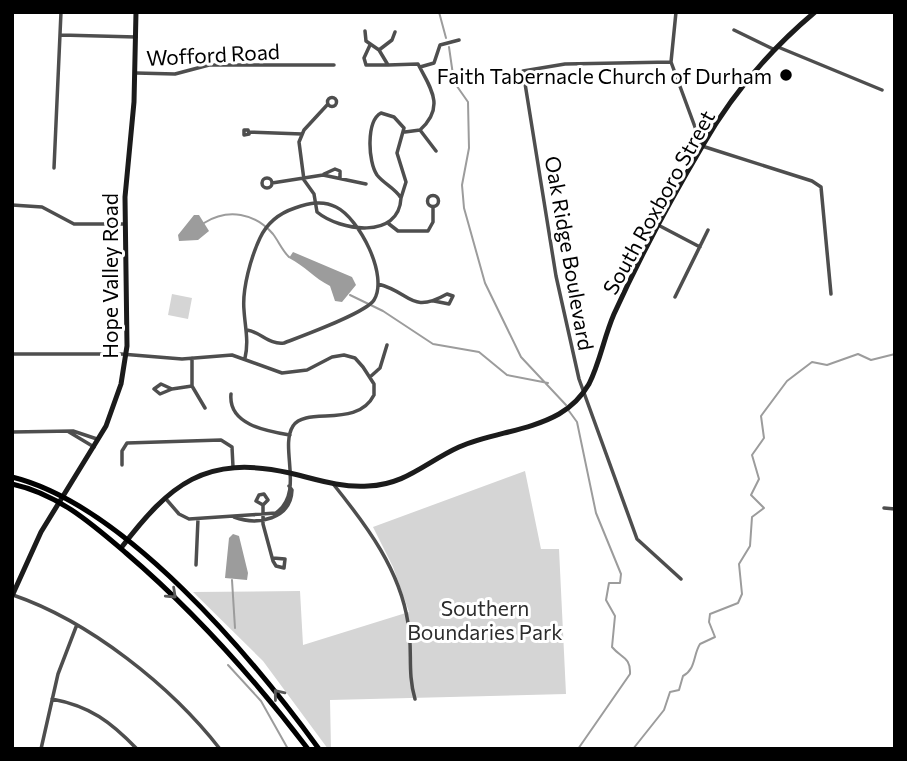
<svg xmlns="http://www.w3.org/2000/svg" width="907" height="761" font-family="Commissioner,sans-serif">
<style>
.green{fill:#d5d5d5}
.water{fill:#9c9c9c}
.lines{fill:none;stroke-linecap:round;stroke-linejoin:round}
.stream{stroke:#9c9c9c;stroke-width:2}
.street{stroke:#4e4e4e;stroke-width:3.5}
.secondary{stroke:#1b1b1b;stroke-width:5}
.primary{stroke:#000;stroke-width:5}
.oneway{stroke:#595959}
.poi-dot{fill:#000;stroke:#fff;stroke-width:2.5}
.labels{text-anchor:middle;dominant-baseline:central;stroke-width:6;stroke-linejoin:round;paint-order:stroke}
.street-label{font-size:21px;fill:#000;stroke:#fff}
.poi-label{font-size:21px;fill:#000;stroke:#fff;text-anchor:end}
.park-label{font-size:21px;fill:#2c2c2c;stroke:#fff}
</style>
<rect width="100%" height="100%" fill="#fff"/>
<path class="green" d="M172 294 192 298 188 319 168 315Z
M525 471 541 549H559L566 694 330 700 331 749H328L263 661 193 592 300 591 303 645 409 612 393 567 373 527Z"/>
<path class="water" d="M194 215H199L209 231 198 240 179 241 178 235Z
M293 252 352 277 356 285 342 302 335 301 330 286C314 278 305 266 289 258Z
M233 534 239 536 248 573 247 580 225 578 229 538Z"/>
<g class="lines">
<path class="stream" d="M439 12 446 38
M449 47 454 82 468 102 469 148 462 185 464 208 485 283 521 357 566 405
M204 223C228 208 255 213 273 234 279 242 282 250 289 257
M350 295 383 311 433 344 479 352 507 375 548 383
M569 411 577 422 596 513 621 574 620 583H609L606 600 615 616 612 647C621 658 631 657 630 674L578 749
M232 580 235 628
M228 665 261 701 288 749
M633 749 664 710 670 692 679 690 683 676C696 669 693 655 700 644L715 637 709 622 710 614 738 603 742 594 739 564 750 546 752 517 764 508 751 495 759 479 752 455 764 438 761 416 787 381 812 362 827 365 858 354 871 360 895 354"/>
<path class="street" d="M676 12 671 62 702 146 812 181 821 187 831 294
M734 30 775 50
M365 31 366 41 379 50 392 40 395 32
M61 35 136 37
M370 45 364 58 366 65H388
M778 47 882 90
M379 50 388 65 418 64C430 87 446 107 420 130L405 132
M671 62 565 64 523 71 556 276 579 379 637 539 681 579
M420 67 434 63 440 45 459 40
M136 73 175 74 209 65H334
M327.5 102a4.5 4.5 0 1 1 9 0a4.5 4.5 0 1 1-9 0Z
M328 104 304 130 299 142 304 180 314 194 317 212C340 231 399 240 401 198 395 188 384 184 377 175 368 162 366 121 381 113L394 117 404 128 397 153 406 182 401 198
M248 130 249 134 244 135V130Z
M420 130 436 151
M249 132 302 134
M54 168 61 12
M324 174 335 169 340 171V178
M262 183a5 5 0 1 1 10 0a5 5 0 1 1-10 0Z
M272 183 323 175 366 184
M427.5 201a5.5 5.5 0 1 1 11 0a5.5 5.5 0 1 1-11 0Z
M12 205 42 207 74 224H125
M389 224 398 231H428L433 222V208
M660 226 700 247
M378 284C411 292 410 315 447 294L453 296 449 304 434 301
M675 297 708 230
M12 354H121L182 359 232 355 282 373 307 370 332 357 344 355 355 358 363 367 374 384V395C357 429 306 406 293 426 279 448 305 492 276 513L189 519 179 514 166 499
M192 358V386L205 408
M245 358C249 341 245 327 244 310 242 289 251 257 260 238 267 223 280 213 295 208 309 203 323 200 336 207 359 218 389 276 374 300 366 313 302 336 284 343 269 345 261 332 247 330
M370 377 380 368 387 345
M172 389 160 394 154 389 161 384 172 389 192 386
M231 394C228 425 267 431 290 435
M12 432 73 431 97 439
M69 432 94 447
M122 465V451L127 443 221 440 232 447 233 467
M334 485C367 526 400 570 408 623 413 650 407 672 415 699
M263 505 256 501 259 495 264 494 268 500 263 505V524L273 561 276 566 284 568 285 559 273 558
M884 508 895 509
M234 517C258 526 291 519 292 490L289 486
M196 565 198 519
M13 595C89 621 171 686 220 749
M52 699C90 706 111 722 137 749
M41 749 58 674 76 627"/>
<path class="secondary" d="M121 548C170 484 205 454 290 473 315 479 341 488 368 486 405 485 426 462 459 447 491 433 529 431 559 414 571 407 582 396 589 384 600 362 604 337 614 314 640 257 671 199 703 145 731 96 771 49 815 12
M12 596 41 532 106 426 121 384 127 346 125 197 134 102 136 12"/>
<path class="primary" d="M12 477C125 505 252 657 319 749
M12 484C58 494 91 523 126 553 195 612 253 677 308 749"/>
</g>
<defs><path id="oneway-chevron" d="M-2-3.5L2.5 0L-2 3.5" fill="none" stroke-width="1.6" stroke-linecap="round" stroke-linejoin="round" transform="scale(1.75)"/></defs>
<g class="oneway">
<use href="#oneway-chevron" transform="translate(172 594) rotate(43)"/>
<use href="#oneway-chevron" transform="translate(278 694) rotate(-129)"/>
</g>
<circle class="poi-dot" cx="786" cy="75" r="7"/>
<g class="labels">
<g class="street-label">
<text transform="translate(213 54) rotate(-3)">Wofford Road</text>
<text transform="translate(658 202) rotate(-61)">South Roxboro Street</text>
<text transform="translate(570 253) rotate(80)">Oak Ridge Boulevard</text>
<text transform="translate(109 276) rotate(-90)">Hope Valley Road</text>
</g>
<g class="poi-label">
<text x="772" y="75">Faith Tabernacle Church of Durham</text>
</g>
<g class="park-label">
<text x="485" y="607">Southern<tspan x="485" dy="24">Boundaries Park</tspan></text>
</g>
</g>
<rect width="907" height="761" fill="none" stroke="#000000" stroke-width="28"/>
</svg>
